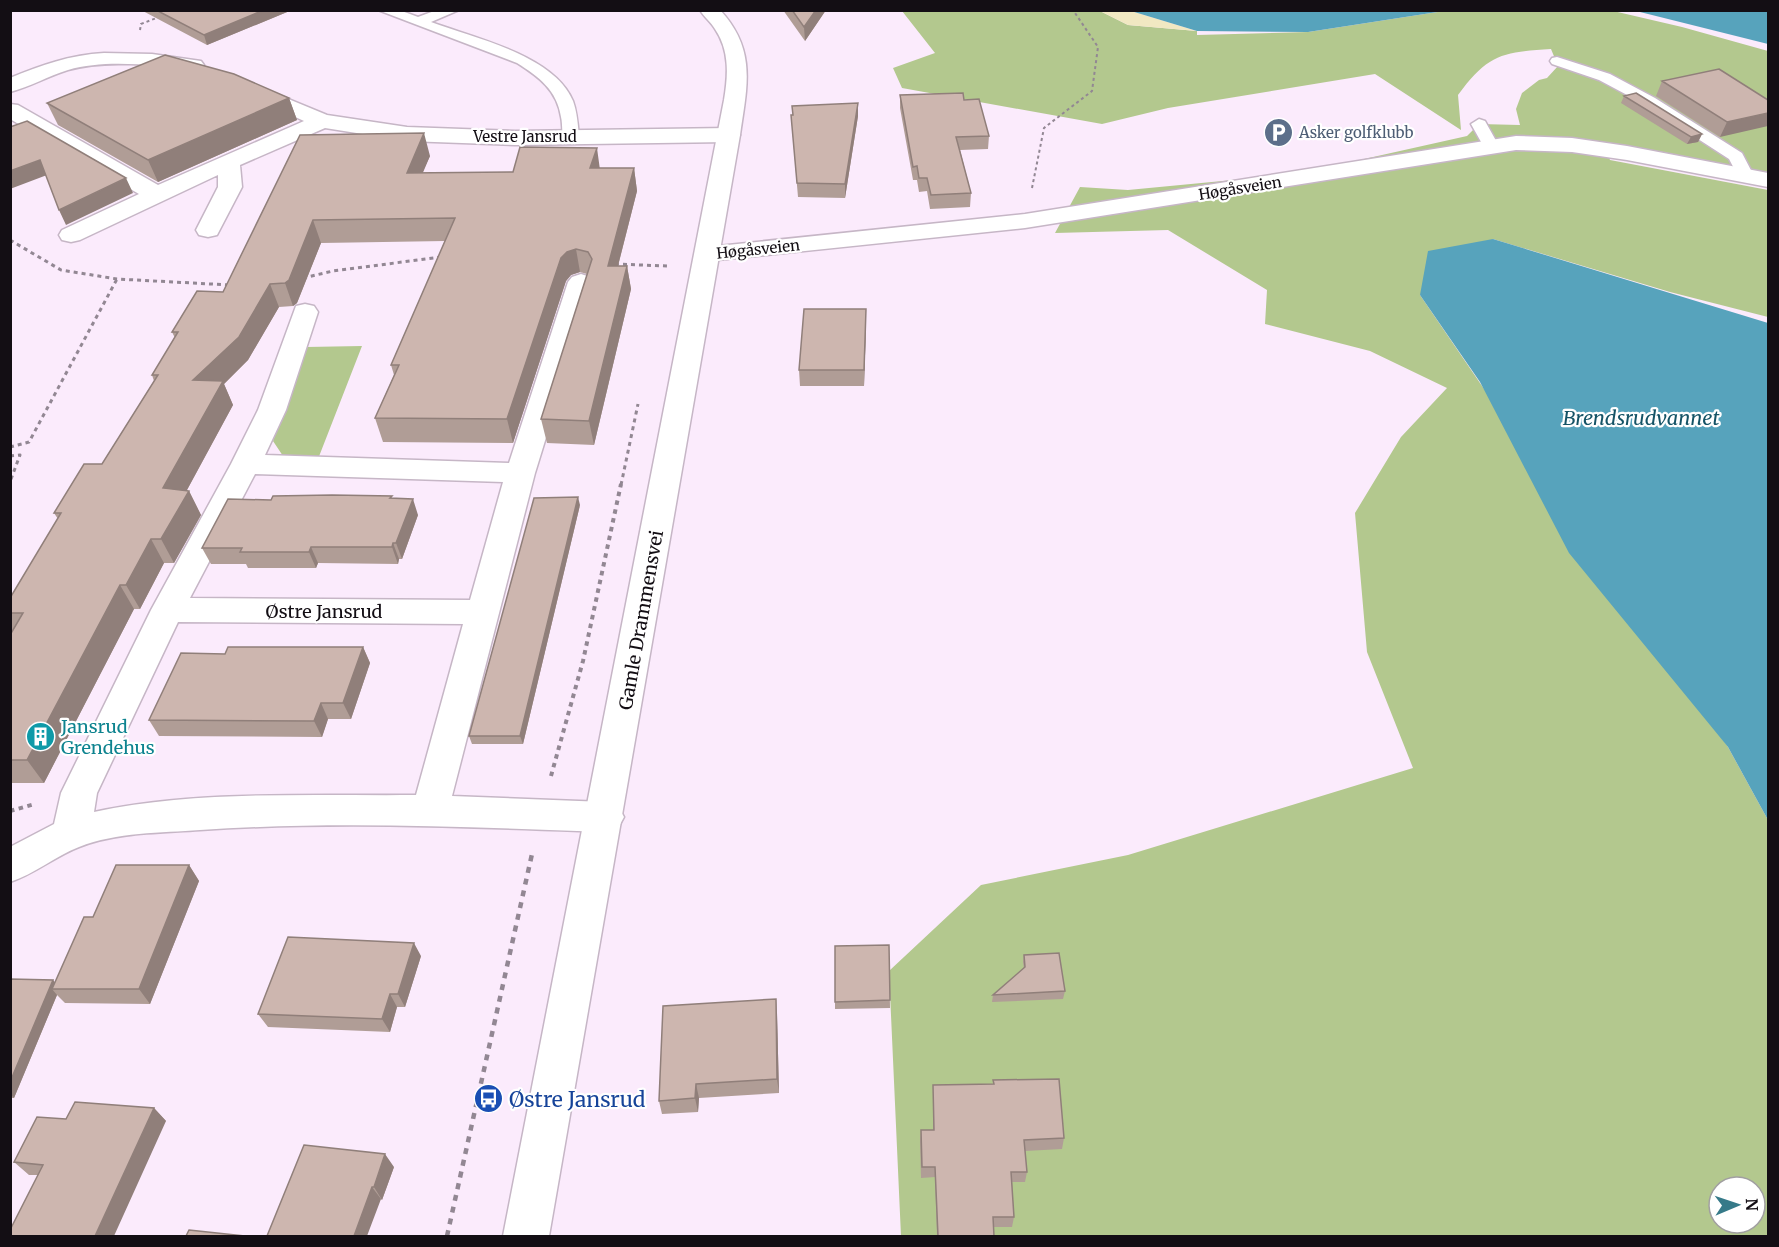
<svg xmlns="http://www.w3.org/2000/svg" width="1779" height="1247" font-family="Merriweather,serif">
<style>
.green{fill:#b3c88e;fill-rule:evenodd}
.sand{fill:#f1e8c2}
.water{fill:#57a3bc}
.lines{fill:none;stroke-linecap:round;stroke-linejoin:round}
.lane-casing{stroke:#c6b6c6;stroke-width:3}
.street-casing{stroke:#c6b6c6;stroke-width:3}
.secondary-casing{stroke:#c6b6c6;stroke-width:3}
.path-far3{stroke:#928793;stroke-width:2;stroke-dasharray:3 3;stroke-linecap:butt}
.path-far2{stroke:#928793;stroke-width:3;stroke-dasharray:4 4;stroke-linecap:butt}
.path-far1{stroke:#928793;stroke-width:4;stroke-dasharray:4.5 4.5;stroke-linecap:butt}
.path{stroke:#928793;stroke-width:4.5;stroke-dasharray:6 6;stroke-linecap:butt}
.lane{fill:#fff;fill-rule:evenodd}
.street{fill:#fff;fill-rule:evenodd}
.secondary{fill:#fff;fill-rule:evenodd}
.wall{fill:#b09d96}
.shaded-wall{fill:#907f7a}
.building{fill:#cdb6af;stroke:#907f7a;stroke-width:1.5}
.labels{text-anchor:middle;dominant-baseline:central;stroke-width:4.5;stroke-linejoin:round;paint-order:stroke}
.far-service-label{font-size:15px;fill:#4e5e75;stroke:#fff;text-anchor:start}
.far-street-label{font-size:15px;fill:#130e14;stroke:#fff}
.street-label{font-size:18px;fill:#130e14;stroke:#fff}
.culture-label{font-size:18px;fill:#0d838f;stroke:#fff;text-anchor:start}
.water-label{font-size:20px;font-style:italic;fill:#145366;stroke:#fff}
.near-transit-label{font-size:21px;fill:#164399;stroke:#fff;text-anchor:start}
</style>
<rect width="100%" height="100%" fill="#fbebfc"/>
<path class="green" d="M1609 10 1682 27 1768 51V185L1608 155 1610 160 1768 190V317L1670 292 1493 239 1420 295 1728 747 1768 820V1236H901L889 971 981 885 1128 855 1413 768 1367 652 1355 513 1401 437 1447 388 1370 351 1265 324 1267 290 1168 230 1055 233 1080 187 1128 190 1297 174 1467 136 1479 124 1520 125 1516 109 1522 93 1539 80 1547 78 1558 66 1551 49C1502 52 1488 54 1458 95L1461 130 1375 74 1168 108 1102 124 902 88 893 68 935 53 902 11H1100L1128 25 1197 31V35L1308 32 1444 11ZM1719 1187H1755V1223H1719Z
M362 346 318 459 283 456 273 441 306 347Z"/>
<path class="sand" d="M1100 11H1131L1197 31 1128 25Z"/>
<path class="water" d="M1131 11H1444L1308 32 1197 31Z
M1636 11H1768V44Z
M1493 239 1768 323V820L1728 747 1569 553 1480 382 1420 295 1428 251Z"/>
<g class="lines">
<defs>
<path id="lane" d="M378 10H399L418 17 437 10H459L431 22C474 38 554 55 573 101 577 112 578 125 579 137L577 140H565C561 134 563 125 561 117 557 90 539 77 517 63Z
M1557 57 1610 74 1655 98 1742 153 1754 176 1746 181 1740 180 1729 159 1644 104 1599 80 1552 64 1550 61 1552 58Z
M1479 119 1485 121 1499 146 1497 149 1491 151 1485 149 1471 124Z"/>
<path id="street" d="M104 53 152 54 201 61 204 65 201 69 194 71C154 65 107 59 68 70 48 76 30 87 10 92V78C41 65 70 55 104 53Z
M252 84 327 115 407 127 515 131 729 128 737 130 740 135 737 140 729 142 515 145 407 141 325 128 240 165 242 187 217 235 208 237 199 235 196 230 218 187V175L80 240 71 242 62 240 59 235 62 230 139 194 10 119V104L18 105 158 185 304 121 245 94 241 90 245 86Z
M1516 136 1572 138 1627 146 1768 173V187L1627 160 1572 152 1516 150 1025 228 708 261 699 259 696 254 699 249 708 247 1025 214Z
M581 274 590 277 594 282 535 473 452 796 605 802 618 806 624 817 618 828 605 832C470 827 335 821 200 830 161 833 117 832 79 847 55 856 35 874 10 882V847L54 824 61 793 151 610 231 464 258 410 296 306 305 304 314 306 318 312 286 410 265 455 509 463 568 282 572 277ZM255 474 503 482 470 600 190 598ZM178 622 463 624 416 795C310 796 197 790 94 812L97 793Z"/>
<path id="secondary" d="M700 10H720C757 50 747 86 740 135L549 1236H503L724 100C728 76 730 51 715 29 711 22 704 17 700 10Z"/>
</defs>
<use href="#lane" class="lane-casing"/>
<use href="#street" class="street-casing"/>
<use href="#secondary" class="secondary-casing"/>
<path class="path-far3" d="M140 30 141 24 159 17
M1032 188 1044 128 1092 91 1098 47 1073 10"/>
<path class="path-far2" d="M10 240 61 270 117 279 230 285
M615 264 667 266
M303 278 333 271 441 257
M10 447 29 442 117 279
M10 456 20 455 10 482
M621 485 638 404"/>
<path class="path-far1" d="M551 776 583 661 621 484
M10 811 35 804"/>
<path class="path" d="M447 1236 532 854"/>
<use href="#lane" class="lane"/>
<use href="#street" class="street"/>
<use href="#secondary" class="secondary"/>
</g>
<path class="wall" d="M141 10H292L207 45Z
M783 10H826L805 41Z
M1662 81 1768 100 1720 137 1656 96Z
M900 95 964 100 989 136 988 149 960 150 971 193 970 207 930 209 927 191 919 192 917 180H913L900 108Z
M1624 96 1702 134 1698 142 1687 144 1621 103Z
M289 98 297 120 158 182 58 125 47 103Z
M858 103V116L845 198 798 197 791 115Z
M300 135 430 156 422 173 513 172 600 168H634L637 191 618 266H627L631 289 594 445 547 443 541 419 587 274 580 272 571 275 566 281 513 443 383 442 375 418 394 375 391 365 445 241 321 243 297 303 293 306 279 307 248 360 224 384 233 405 187 490 189 491 201 515 174 563H164L140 609H134L44 783H10V635L13 631 10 627V598L58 519 54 513 102 464 154 381 152 375 175 338 172 332 223 292Z
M866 325 864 386H800L799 370Z
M393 498 418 515 402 559H399L398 564 318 563 316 568H248L246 564H211L202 548 271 500Z
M580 505 523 744H472L469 736Z
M363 647 370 663 351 719H328L322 737 159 736 149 720 225 654Z
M189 865 199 881 150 1004 65 1003 57 995 14 1098H10V979L53 980 55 983 93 917Z
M889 945 890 1008 835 1009V1002Z
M1024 955 1065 991 1063 999 992 1002 993 995 1024 969 1023 962Z
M421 956 405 1007H397L390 1032 268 1027 258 1014Z
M777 1013 779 1093 699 1098 698 1112 662 1114 659 1101Z
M993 1080 1064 1138 1062 1149 1025 1151 1027 1172 1025 1182H1012L1014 1217 1012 1227H993L994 1236H937L935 1177 921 1178 920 1141 921 1130H933V1085L993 1084Z
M154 1108 166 1121 38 1175H29L14 1162 66 1119Z
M394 1167 382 1200 381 1199 267 1236Z"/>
<path class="shaded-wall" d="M264 10H292L207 45 204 35Z
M816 10H826L805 41 804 27Z
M289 98 297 120 158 182 148 160Z
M858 103V116L845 198V184Z
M1768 113V126L1720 137 1727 122Z
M424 133 430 156 413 196 407 173Z
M1702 134 1698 142 1687 144 1691 137Z
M597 148 600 170 590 168Z
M40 160 47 175 10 189V171Z
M634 168 637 191 612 289 608 266Z
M126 178 133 193 66 225 59 210Z
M313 220 321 243 297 303 293 306 285 283Z
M576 249 580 272 571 275 566 281 513 443 507 419 561 258 567 252Z
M627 266 631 289 594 445 589 421Z
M270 284 279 307 248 360 224 384 233 405 175 512 163 488 193 380Z
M866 309V325L864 386V370Z
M189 491 201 515 174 563 161 539Z
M578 497 580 505 523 744 520 736Z
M413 499 418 515 402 559 396 543Z
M151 539 164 563 140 609 126 585Z
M393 543 399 559 398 564 392 547Z
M311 547 318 563 316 568 309 552Z
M120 585 134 609 44 783 27 760Z
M363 647 370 663 351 719 343 703Z
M321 703 328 719 322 737 314 721Z
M189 865 199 881 150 1004 139 989Z
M414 943 421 956 405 1007 398 994Z
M53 980 60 988 52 989 57 995 14 1098 10 1094V1082Z
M390 994 397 1007 390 1032 382 1019Z
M776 999 777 1013 779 1093 777 1079Z
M696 1084 699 1098 698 1112 695 1098Z
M154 1108 166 1121 114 1236H95Z
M385 1154 394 1167 382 1200 374 1187Z
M372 1187 381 1199 367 1236H354Z"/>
<path class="building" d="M156 10H264L204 35Z
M792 10H816L804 27Z
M165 55 234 74 289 98 148 160 47 103Z
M1719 69 1768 100V113L1727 122 1662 81Z
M963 93 964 100 979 99 989 136 956 137 971 193 931 195 927 178H919L917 166 913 167 900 95Z
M1636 93 1702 134 1691 137 1624 96Z
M858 103 845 184 797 183 791 115H793L792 106Z
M27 121 126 178 59 210 40 160 10 171V127Z
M424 133 407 173 513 172 520 147 597 148 590 168H634L608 266H627L589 421 541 419 592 259 588 252 576 249 567 252 561 258 507 419 375 418 399 365H391L455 218 313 220 289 280 285 283 270 284 239 337 193 380 223 381 163 488 189 491 161 539H151L126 585H120L27 760H10V635L23 613H10V598L61 513H54L84 464H102L158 375H152L178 332H172L197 291 223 292 300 135Z
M804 309H866L864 370H799Z
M332 495 392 496 390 498 413 499 396 543H393L392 547H311L309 552H240L242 548H202L228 499 271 500 273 496Z
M578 497 520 736H469L534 498Z
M228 647H363L343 703H321L314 721 149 720 181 653 225 654Z
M116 865H189L139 989H52L84 917H93Z
M288 937 414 943 398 994H390L382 1019 258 1014Z
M889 945 890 1000 835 1002V946Z
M1059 953 1065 991 993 995 1025 967 1024 955Z
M10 979 53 980 10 1082Z
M776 999 777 1079 696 1084 695 1098 659 1101 663 1006Z
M1059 1079 1064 1138 1024 1140 1027 1172H1011L1014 1217H993L994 1236H938L935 1167H922L921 1130H934L933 1085 994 1084 993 1080Z
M75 1102 154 1108 95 1236H10V1230L43 1165 14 1162 37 1117 66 1119Z
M304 1145 385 1154 374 1187H372L354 1236H267Z
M189 1230 245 1236H186Z"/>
<defs>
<symbol id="parking-disc" viewBox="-11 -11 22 22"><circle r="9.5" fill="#5c6f8a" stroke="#fff"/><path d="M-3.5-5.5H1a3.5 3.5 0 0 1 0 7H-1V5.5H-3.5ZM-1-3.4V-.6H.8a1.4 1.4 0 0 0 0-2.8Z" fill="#fff"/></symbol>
<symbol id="building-disc" viewBox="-11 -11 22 22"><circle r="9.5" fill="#0f9aa8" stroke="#fff"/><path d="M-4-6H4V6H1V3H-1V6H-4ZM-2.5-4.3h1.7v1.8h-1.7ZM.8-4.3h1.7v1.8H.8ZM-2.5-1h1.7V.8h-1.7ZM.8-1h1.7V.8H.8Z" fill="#fff"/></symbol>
<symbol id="bus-disc" viewBox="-11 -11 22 22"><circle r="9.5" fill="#1a4fb4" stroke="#fff"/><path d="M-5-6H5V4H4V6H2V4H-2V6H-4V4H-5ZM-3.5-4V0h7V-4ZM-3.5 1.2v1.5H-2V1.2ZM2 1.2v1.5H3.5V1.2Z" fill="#fff"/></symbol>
</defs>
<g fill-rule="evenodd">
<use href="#parking-disc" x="1262" y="116" width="33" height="33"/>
<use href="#building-disc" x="24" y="720" width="33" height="33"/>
<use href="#bus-disc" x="472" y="1082" width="33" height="33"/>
</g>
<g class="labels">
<g class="far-service-label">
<text x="1299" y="132">Asker golfklubb</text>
</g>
<g class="far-street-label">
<text x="525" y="136">Vestre Jansrud</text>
<text transform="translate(1240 188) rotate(-9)">Høgåsveien</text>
<text transform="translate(758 249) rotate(-6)">Høgåsveien</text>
</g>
<g class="street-label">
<text x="324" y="611">Østre Jansrud</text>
<text transform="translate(641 620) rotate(-80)">Gamle Drammensvei</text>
</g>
<g class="culture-label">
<text x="61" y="726">Jansrud<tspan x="61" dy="21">Grendehus</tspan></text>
</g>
<g class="water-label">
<text x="1641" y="417">Brendsrudvannet</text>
</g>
<g class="near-transit-label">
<text x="509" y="1099">Østre Jansrud</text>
</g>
</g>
<rect width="1779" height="1247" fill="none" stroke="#130e14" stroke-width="24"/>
<g transform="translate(1737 1205) rotate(88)"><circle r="28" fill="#ffffff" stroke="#a19fa1" stroke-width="1.5"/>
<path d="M0-4.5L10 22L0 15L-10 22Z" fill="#367a89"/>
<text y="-9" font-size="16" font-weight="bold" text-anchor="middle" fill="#130e14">N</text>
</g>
</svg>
